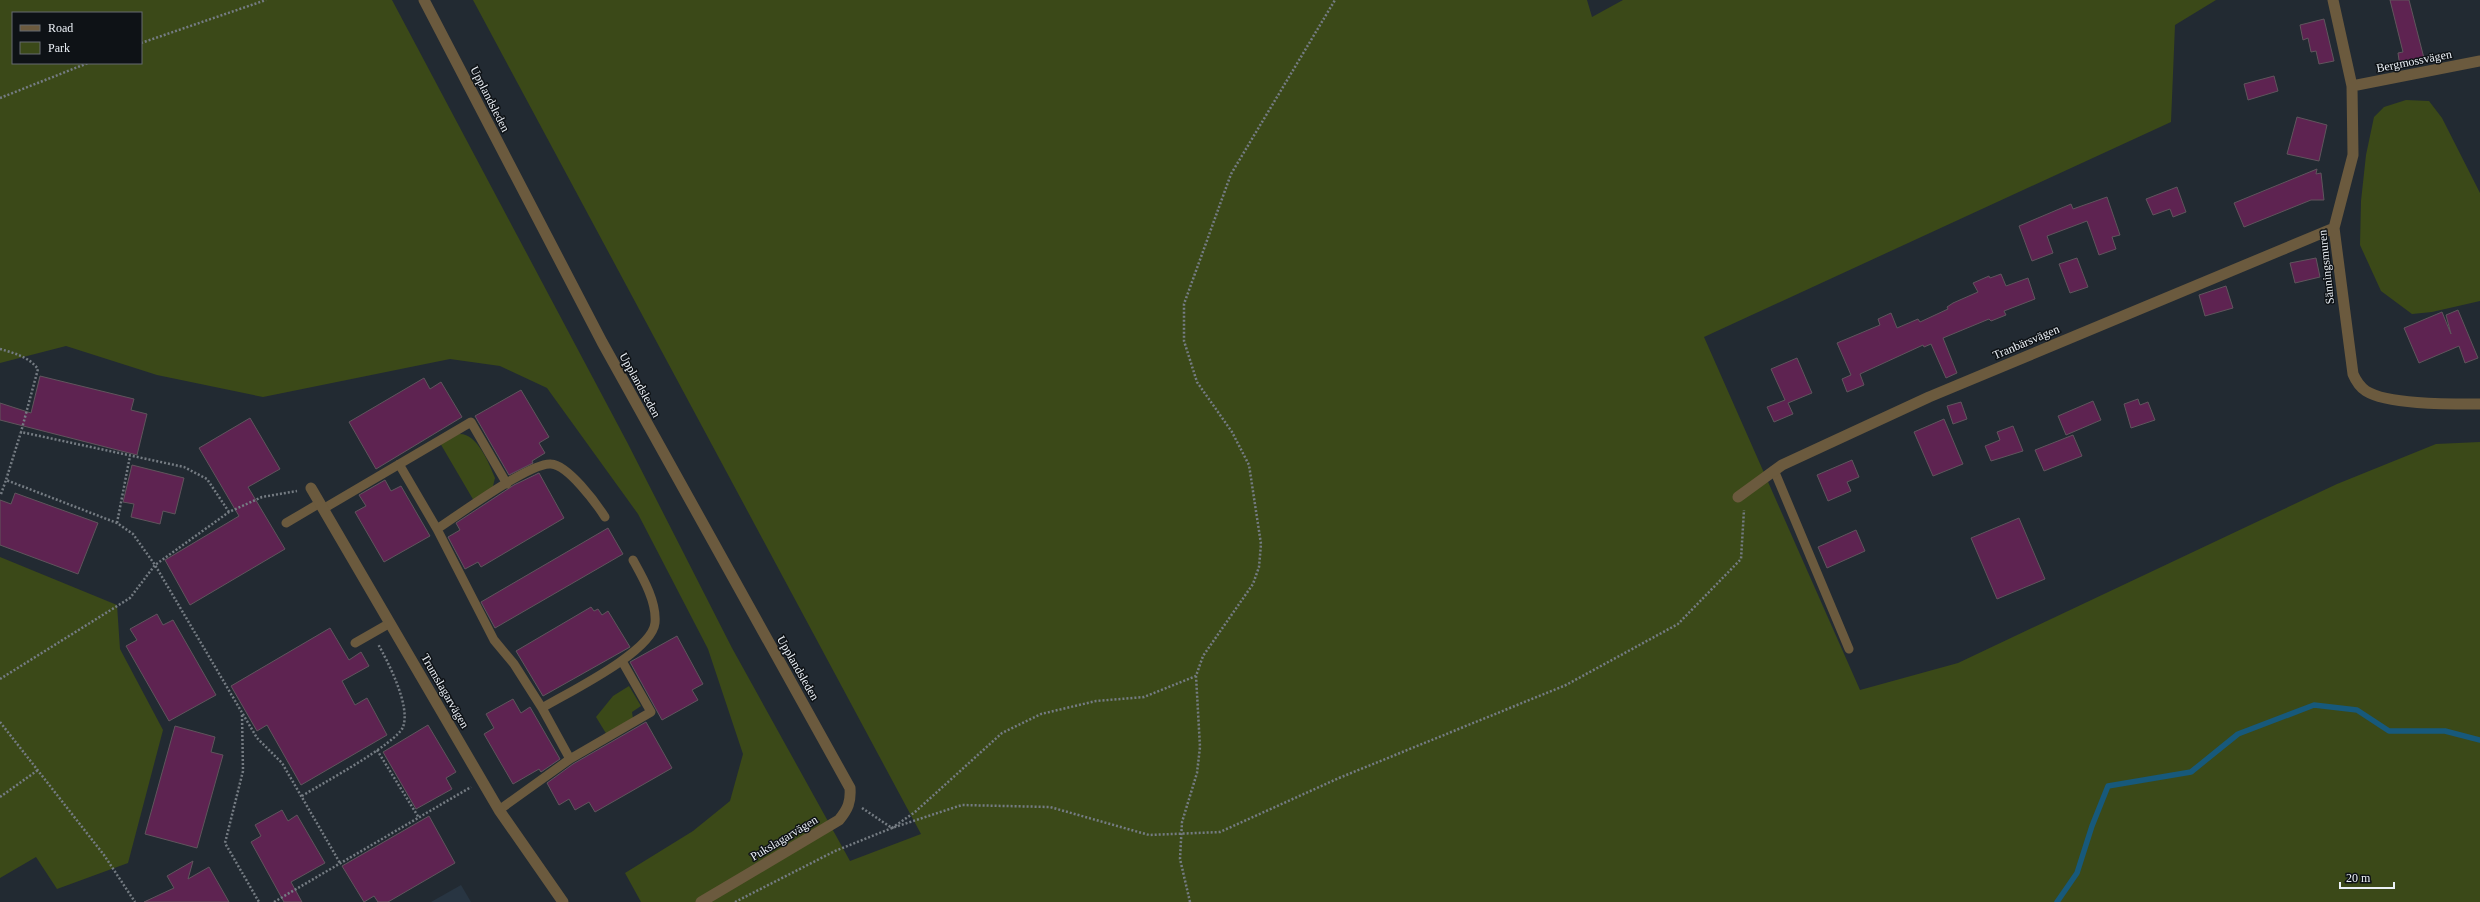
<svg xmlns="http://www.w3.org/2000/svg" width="2480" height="902" font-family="'Times New Roman',serif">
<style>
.built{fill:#283542}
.green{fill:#3b4918;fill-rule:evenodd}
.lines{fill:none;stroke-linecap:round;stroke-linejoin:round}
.stream{stroke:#17597b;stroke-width:5.5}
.building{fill:#5e2351;stroke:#60555d}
.path{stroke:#757c83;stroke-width:2.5;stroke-dasharray:2 2;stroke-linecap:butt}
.service{stroke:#6b5a3e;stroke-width:9}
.minor{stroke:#6b5a3e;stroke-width:11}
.tertiary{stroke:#6b5a3e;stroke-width:11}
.labels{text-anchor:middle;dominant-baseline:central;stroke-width:3;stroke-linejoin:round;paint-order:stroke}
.street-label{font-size:12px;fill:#ebf0f6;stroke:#0e1216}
</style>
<rect width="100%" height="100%" fill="#222a32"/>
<path class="built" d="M461 885 471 902H431Z"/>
<path class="green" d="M0 0H392L627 442 732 648 850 861 921 834 473 0H1587L1592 17 1623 0H2216L2175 25 2171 122 1704 337 1860 690 1958 663 2337 484 2436 444 2480 442V902H641L625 873 693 831 730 801 743 754 708 649 638 514 547 388 500 366 450 359 263 397 157 375 66 346 0 363ZM13 13H141V63H13Z
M2406 100 2429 101 2442 118 2480 193V301L2432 312 2412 314 2381 291 2360 245 2361 201 2366 155 2374 117 2384 107Z
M459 434C477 433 489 463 495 478L492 490 474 501 440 443Z
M0 557 117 605 120 649 163 730 128 863 57 889 36 857 0 878Z
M629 686 641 706 632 712 633 719 607 735 596 717 613 696Z"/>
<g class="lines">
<path class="stream" d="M2057 902 2077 873 2092 826 2108 786 2191 772 2238 734 2314 705 2357 710 2389 731H2445L2480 740"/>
</g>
<path class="building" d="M2390 0H2409L2425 62 2400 67 2398 53 2403 52Z
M2324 19 2334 61 2319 64 2316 51 2311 52 2308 38 2303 40 2300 25Z
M2274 76 2278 91 2248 100 2244 84Z
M2297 117 2327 125 2319 161 2287 154Z
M2317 169 2316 174 2321 173 2324 200H2311L2244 227 2234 203Z
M2177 187 2186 212 2173 217 2170 209 2153 215 2146 199Z
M2107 197 2120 235 2112 237 2116 249 2099 255 2087 221 2047 236 2053 253 2032 261 2019 226 2071 204 2073 209Z
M2077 258 2088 287 2070 293 2059 264Z
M2316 258 2320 277 2295 283 2290 263Z
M2001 274 2006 286 2028 278 2035 299 2004 311 2006 315 1991 321 1989 319 1943 338 1957 373 1946 378 1931 344 1924 347 1923 345 1860 374 1864 385 1847 392 1842 379 1851 375 1837 343 1880 325 1878 319 1891 313 1897 328 1918 319 1920 322 1948 309 1947 307 1953 303 1978 292 1973 283 1989 276 1990 278Z
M2226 286 2233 308 2205 316 2199 295Z
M2458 310 2478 358 2465 363 2459 346 2419 363 2404 328 2442 312 2451 334 2446 315Z
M1797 358 1812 393 1788 403 1793 414 1774 422 1767 407 1785 400 1771 369Z
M40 376 134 399 131 410 147 414 137 455 0 420V403L31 413Z
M424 378 430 389 441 382 462 417 376 469 349 422Z
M521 390 549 437 539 443 545 453 532 461 533 463 509 475 475 416Z
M2138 399 2140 405 2148 402 2155 420 2131 428 2124 404Z
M2093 401 2101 420 2066 435 2058 416Z
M1961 402 1967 419 1953 424 1947 406Z
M250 418 280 469 248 487 285 549 190 605 165 560 239 516 199 448Z
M1944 419 1963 464 1933 476 1914 432Z
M2013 426 2023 451 1991 461 1985 446 2000 440 1997 432Z
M2073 435 2082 456 2044 471 2035 450Z
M1852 460 1859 477 1847 482 1851 491 1828 501 1817 475Z
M132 465 184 478 175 514 163 511 160 524 131 517 134 504 123 502Z
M539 473 564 518 481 567 478 562 465 569 448 537 460 530 456 523 514 485Z
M385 480 391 491 401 486 430 536 384 562 355 512 366 506 359 495Z
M15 493 98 523 78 574 0 545V500L11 504Z
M2019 518 2045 579 1997 599 1971 538Z
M608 528 623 554 495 628 481 602Z
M1856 530 1865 551 1827 568 1818 547Z
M591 607 594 611 598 609 602 615 608 611 630 647 543 696 516 651Z
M157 614 163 625 173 620 216 695 169 721 126 646 137 640 130 629Z
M330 628 349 660 361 652 369 666 342 681 355 705 367 698 387 735 301 785 267 725 257 731 231 686Z
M677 636 703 684 692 690 698 700 662 720 630 662Z
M513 699 521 713 530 707 560 759 541 772 539 769 513 784 484 734 494 728 486 714Z
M646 722 672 768 595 812 589 802 575 810 569 799 559 805 547 783 573 764Z
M428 725 456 772 446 778 452 789 416 809 383 752Z
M175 726 215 737 211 752 223 755 197 848 145 834Z
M282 810 288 821 297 815 325 863 291 882 302 902H284L251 842 261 836 255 825Z
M429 816 455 863 388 902H378L374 896 364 902 342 866Z
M193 861 188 879 209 867 229 902H144L174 888 167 876Z"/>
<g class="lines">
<path class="path" d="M141 43 266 0
M0 98 88 63
M0 349C14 353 29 357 38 369L21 432
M1 494 6 480
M229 512 207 479 184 467 21 432 6 480 117 523 133 534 155 565 257 738 282 763 340 863
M117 523 130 456
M0 679 130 598 155 565 229 512 262 497 297 491
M242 715 243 771 225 843 259 902
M0 722 104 855 135 902
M377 750 419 818
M302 796C321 784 396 744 403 727 411 706 388 662 378 644
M0 797 38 770
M862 808 892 828 915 812 1002 733 1041 714 1096 701 1144 697 1196 676
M274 902 471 787
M735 902 835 851 892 828 962 805 1050 807 1149 835 1220 832 1339 778 1566 685 1678 624 1741 559 1744 510
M1190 902 1180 859 1182 822 1197 773 1200 747 1196 676 1203 656 1253 584 1259 567 1261 544 1249 465 1232 432 1197 382 1184 341V304L1231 174 1335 0"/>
<path class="service" d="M399 464 437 529 494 640 514 664 542 708 570 759
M1774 470 1849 649
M323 509 471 422 507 484
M286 523 320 503
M437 529C457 516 530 462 551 464 568 465 596 503 605 517
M355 643 390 623
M542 708C567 693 652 652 655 623 657 602 643 578 633 560
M499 810 570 759 651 712 622 661"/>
<path class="minor" d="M2333 0 2352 86 2353 155 2334 228 2353 374C2356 381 2360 387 2366 391 2388 405 2453 404 2480 404
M2352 86 2480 61
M311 488 499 810 563 902
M1738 497 1782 465 1929 397 2334 228"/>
<path class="tertiary" d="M424 0 602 342 850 788C851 802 848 809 839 820L701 902"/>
</g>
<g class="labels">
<g class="street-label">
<text transform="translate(2414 61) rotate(-11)">Bergmossvägen</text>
<text transform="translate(490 99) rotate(63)">Upplandsleden</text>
<text transform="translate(2326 267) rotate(-96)">Sänningsmuren</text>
<text transform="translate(2026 342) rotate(-23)">Tranbärsvägen</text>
<text transform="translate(640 385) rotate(61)">Upplandsleden</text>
<text transform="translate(798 668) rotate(60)">Upplandsleden</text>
<text transform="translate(445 691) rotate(60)">Trumslagarvägen</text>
<text transform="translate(784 838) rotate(-31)">Pukslagarvägen</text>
</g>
</g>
<rect x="12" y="12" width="130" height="52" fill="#0e1216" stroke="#666b70"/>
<rect x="20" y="25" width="20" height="6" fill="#6b5a3e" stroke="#666b70"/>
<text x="48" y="32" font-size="12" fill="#ebf0f6">Road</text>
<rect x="20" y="42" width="20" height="12" fill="#3b4918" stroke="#666b70"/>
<text x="48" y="52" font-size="12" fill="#ebf0f6">Park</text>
<path d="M2340 882v6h54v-6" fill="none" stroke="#ebf0f6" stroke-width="2"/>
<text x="2346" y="882" font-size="12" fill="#ebf0f6" stroke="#0e1216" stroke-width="3" paint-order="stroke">20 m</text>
</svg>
